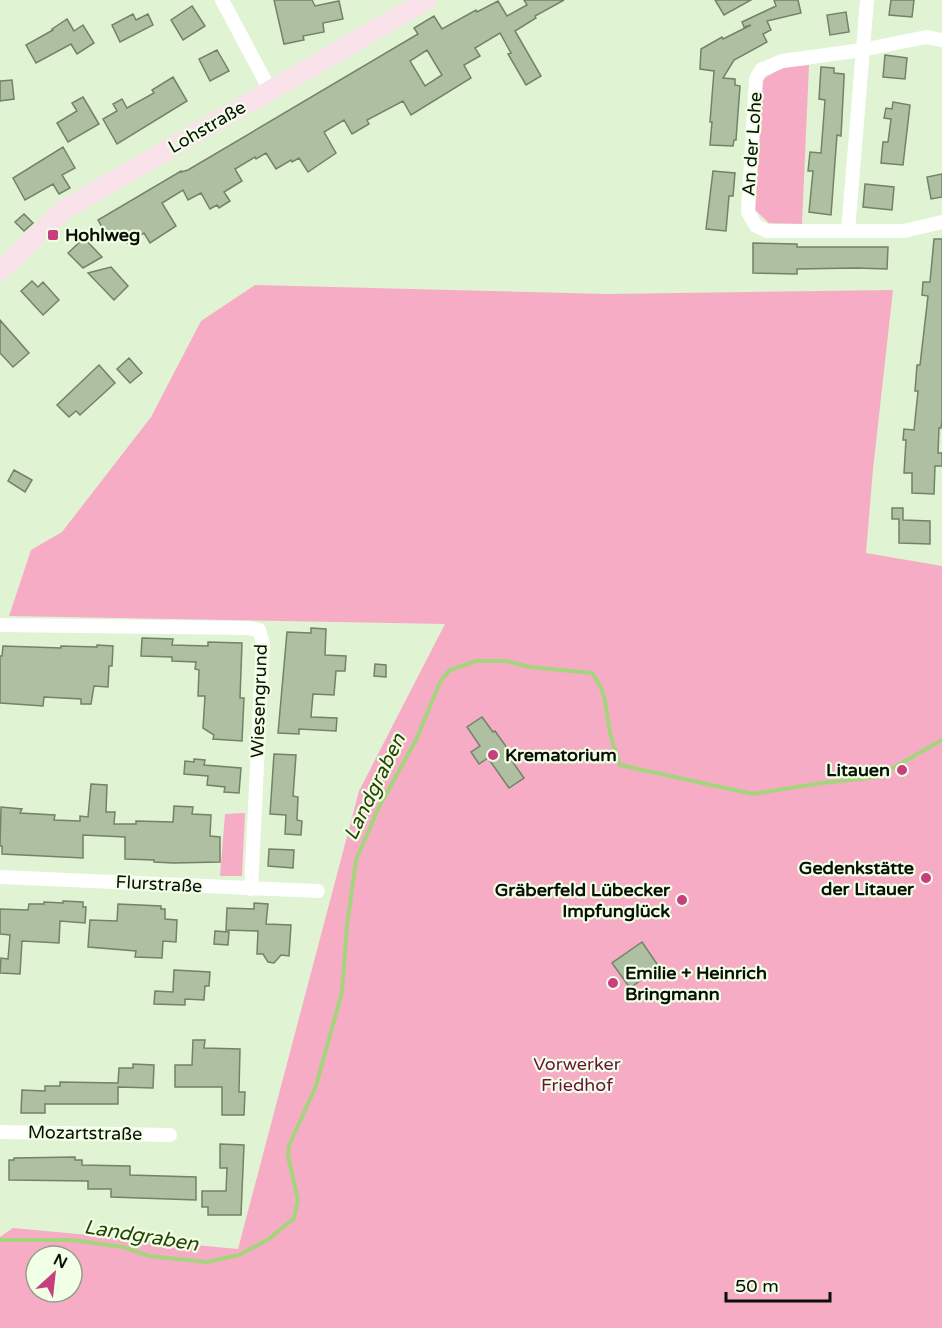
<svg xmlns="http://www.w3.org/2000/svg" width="942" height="1328" font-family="'Varela Round',sans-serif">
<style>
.green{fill:#f7acc6;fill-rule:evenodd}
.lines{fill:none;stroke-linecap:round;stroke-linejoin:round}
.stream{stroke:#a4d57c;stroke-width:4}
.building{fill:#aec0a1;stroke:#728366;stroke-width:1.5;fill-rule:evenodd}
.minor{stroke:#fff;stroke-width:14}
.secondary{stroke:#fae2eb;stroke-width:20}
.poi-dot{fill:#c73f7c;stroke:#f0ffe5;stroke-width:2}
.labels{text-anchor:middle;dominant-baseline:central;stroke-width:4.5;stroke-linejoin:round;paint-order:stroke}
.street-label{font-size:18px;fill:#090f05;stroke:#f0ffe5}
.poi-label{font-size:18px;font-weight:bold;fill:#090f05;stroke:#f0ffe5;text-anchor:start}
.park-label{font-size:18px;fill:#69113c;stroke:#f0ffe5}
.water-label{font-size:20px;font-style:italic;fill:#264302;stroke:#f0ffe5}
</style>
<rect width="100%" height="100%" fill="#e0f3d3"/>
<path class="green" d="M809 65 802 224 769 223 754 209 761 80 782 68Z
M255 285 608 294 893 290 873 469 866 553 942 566V1328H0V1237L13 1228 238 1249 359 791 445 624 9 616 31 550 62 532 151 417 201 321ZM36 1256H72V1292H36Z
M245 813 242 876H220L225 814Z"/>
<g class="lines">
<path class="stream" d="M0 1240H72L123 1247 149 1256 207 1262 239 1255 269 1239 294 1218 298 1200 288 1156 289 1145 316 1086 342 992 347 926 356 860 379 807 416 740 441 680 450 670 476 661H506L530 667 592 673C607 694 605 704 609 727 611 740 616 753 620 765L753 794 822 783 877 777 942 740"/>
</g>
<path class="building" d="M274 0H312L315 6 339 1 343 19 323 23 324 32 303 36 304 40 284 44Z
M524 0H564L535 16 536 18 515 31 541 76 526 85 508 54 511 53 500 33 475 48 480 56 464 65 471 78 411 115 403 101 367 120 369 124 352 134 344 120 324 132 336 153 308 172 299 158 292 162 291 160 276 169 266 153 256 159 255 157 235 169 242 181 224 192 230 201 219 208 217 205 210 209 201 193 188 200 183 190 162 203 176 226 150 243 144 233 127 243 122 234 110 241 98 220 181 171V172L188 170 418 34 414 28 434 16 442 29 476 10 477 12 498 1 507 16 527 5ZM427 50 442 75 425 86 410 61Z
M715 0H751L724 15Z
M774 0H798L801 13 767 21 771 30 763 34 767 42 734 60 723 78 735 79V85L740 86 736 140H734L733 146 710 145 712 122H710L714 71 700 69 701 49 722 37 723 39 751 25 744 27 742 22 776 6Z
M891 0H914L912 17 889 15Z
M192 6 205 26 183 40 171 20Z
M846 12 849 32 830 35 827 15Z
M133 14 136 20 148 14 153 25 120 42 112 25Z
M67 19 74 31 83 25 94 43 77 54 71 44 36 63 26 45 53 30 52 29Z
M217 50 229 71 210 81 199 59Z
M885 55 907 58 905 79 883 77Z
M821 67 834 68V73L844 74V79L841 136 837 135 831 215 809 212 813 171H808L810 152 821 153 825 100 819 99Z
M173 77 187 101 117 144 103 119 117 111 113 104 122 99 127 108 154 93 152 90Z
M12 80 14 99 0 101V81Z
M83 97 99 124 68 142 57 123 77 111 72 103Z
M893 102 910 105 903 165 881 163 883 142H888L891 119 884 118 886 108 892 109Z
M63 147 75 168 62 175 70 188 59 194 53 184 25 200 13 178Z
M713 171 735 173 733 196H729L726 231 706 229Z
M942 174V197L931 199 927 177Z
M865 184 894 187 892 210 863 207Z
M24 214 33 223 24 231 15 222Z
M84 238 102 257 83 268 68 253Z
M934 239H942V421L941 428H939L938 453H942V466H935L934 494 912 493V473H904L906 440H903L904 429 914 430 918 391H915L917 365H920L928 296 922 295 923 282H930Z
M753 243 797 244V247H888L887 269 856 268 797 269V274L753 273Z
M111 267 128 286 114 300 88 273Z
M32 281 38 287 43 282 59 300 43 315 21 291Z
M0 320 29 353 13 367 0 353Z
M129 358 142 373 130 383 117 369Z
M99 365 115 383 80 415 76 411 69 417 57 405Z
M14 470 32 480 25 492 8 481Z
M892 508H903V520L930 521V544L899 543V519H892Z
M311 628 326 629 325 655 346 656 345 671H336L334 695 313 694 311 717 337 718 336 731 299 729V734L278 733 287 632 311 633Z
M142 638 173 639 172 645 208 646V642L242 643 240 698H244L242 741 213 739 214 735 203 728 205 696H198L199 670 195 669 196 662 172 661V657L141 656Z
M97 645 113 646 112 666H109L108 687 94 686 91 704H81V699L44 697 43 706 0 703V656H2L3 646 61 648V646L97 647Z
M375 664 386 665V677L374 676Z
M482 717 493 732 495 731 515 759 512 761 524 778 509 788 488 758 479 764 471 752 480 746 467 727Z
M274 754 296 755 293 796 298 797 297 820 302 821 301 835 285 834 286 815 270 814Z
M194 759 205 760 204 765 241 768 239 793 224 792 225 787 207 785 208 776 184 774 185 761 194 762Z
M91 784 107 785 106 812H115L114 824H136V821L173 822 174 806 193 807 192 814 211 815 210 836 220 837V862L173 863 154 862V860L125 859V837L83 835V858L2 854V846H0L1 807 22 809 20 813 55 815 54 820 80 821V816L88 817Z
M269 849 294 850 293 868 268 866Z
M63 901 83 902V907H86L85 923 60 921 59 943 22 941 20 974 0 973 1 958 8 959 10 935 0 934V909L28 910 29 904H44V902L63 903Z
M254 903 268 904 266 924 291 925 289 956 281 955 274 963 268 962 263 954H257L258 931 226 930 227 908 254 909Z
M118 904 161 906V909H165V919L177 920 176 942 163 941 162 958 135 957 136 951 88 947 90 920 117 921Z
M215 931 229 932 228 945 214 944Z
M642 942 659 967 630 988 612 963Z
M174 970 210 972 209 986H205L204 1000 185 999V1005L154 1004 155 991 173 992Z
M193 1040H205L204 1048 240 1049 239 1092H245L244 1115H222V1087H175V1065H192Z
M133 1064 154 1065 153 1088 118 1087V1104H45V1113H21L22 1090 45 1091V1086H60V1082L118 1083 119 1068H133Z
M220 1144 244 1145 241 1215H208V1207H202V1191H226L227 1168H220Z
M75 1157V1160H82V1165L130 1166V1175L196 1177V1200L111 1197V1189H88V1181L9 1180V1160H14V1158Z"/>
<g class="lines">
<path class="minor" d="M222 0 270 90
M942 40 926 37 862 50 782 61 761 70 756 79 748 212 756 226 767 231H904L942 222
M848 231 867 0
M0 625 248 628 259 630 263 643 251 889
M0 877 318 891
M0 1132 170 1135"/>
<path class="secondary" d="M0 271 65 209 427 0"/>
</g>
<g class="poi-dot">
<rect x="47" y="229" width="12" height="12" rx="3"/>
<circle cx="493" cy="755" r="6"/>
<circle cx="902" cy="770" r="6"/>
<circle cx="926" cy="878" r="6"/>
<circle cx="682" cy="900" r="6"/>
<circle cx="613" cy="983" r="6"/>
</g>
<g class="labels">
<g class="street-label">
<text transform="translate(207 127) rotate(-30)">Lohstraße</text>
<text transform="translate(752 144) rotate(-86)">An der Lohe</text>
<text transform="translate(259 701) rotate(-88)">Wiesengrund</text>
<text transform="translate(159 884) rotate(3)">Flurstraße</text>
<text transform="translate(85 1133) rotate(1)">Mozartstraße</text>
</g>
<g class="poi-label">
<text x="65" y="235">Hohlweg</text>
<text x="505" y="755">Krematorium</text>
<text x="890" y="770" text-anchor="end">Litauen</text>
<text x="914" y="868" text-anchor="end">Gedenkstätte<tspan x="914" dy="21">der Litauer</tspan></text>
<text x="670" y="890" text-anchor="end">Gräberfeld Lübecker<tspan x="670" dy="21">Impfunglück</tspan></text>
<text x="625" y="973">Emilie + Heinrich<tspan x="625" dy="21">Bringmann</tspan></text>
</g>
<g class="park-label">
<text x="577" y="1064">Vorwerker<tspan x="577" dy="21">Friedhof</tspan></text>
</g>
<g class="water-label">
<text transform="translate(375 787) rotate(-64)">Landgraben</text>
<text transform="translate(141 1236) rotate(9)">Landgraben</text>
</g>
</g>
<g transform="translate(54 1274) rotate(27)"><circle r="28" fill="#f0ffe5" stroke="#949f8b" stroke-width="1.5"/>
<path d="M0-4.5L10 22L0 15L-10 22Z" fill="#c73f7c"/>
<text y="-9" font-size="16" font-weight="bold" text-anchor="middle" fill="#090f05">N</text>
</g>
<path d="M726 1292v9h104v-9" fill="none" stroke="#090f05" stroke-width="3"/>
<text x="735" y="1292" font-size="18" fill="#090f05" stroke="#f0ffe5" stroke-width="4.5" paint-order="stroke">50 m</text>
</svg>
